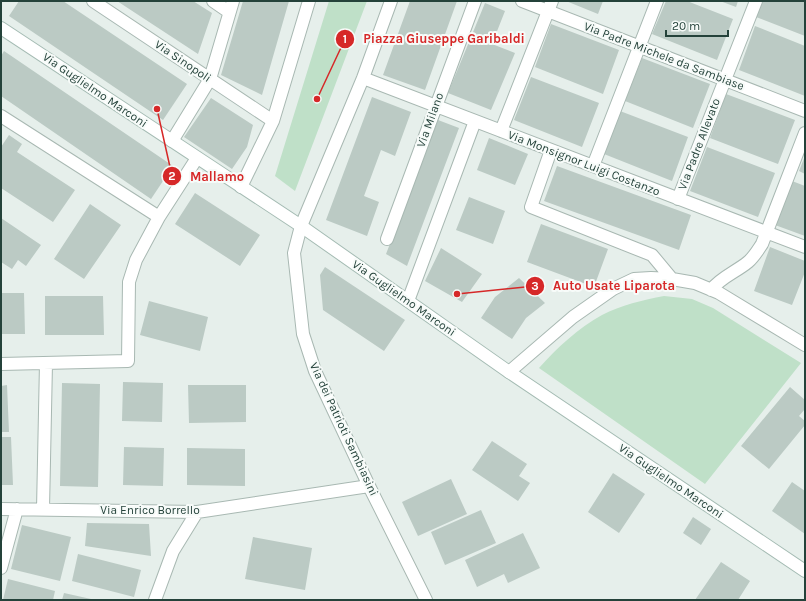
<svg xmlns="http://www.w3.org/2000/svg" width="806" height="601" font-family="Karla,sans-serif">
<style>
.green{fill:#bfe0c8}
.building{fill:#bbcac4}
.lines{fill:none;stroke-linecap:round;stroke-linejoin:round}
.minor-casing{stroke:#a8b8b2;stroke-width:14}
.secondary-casing{stroke:#a4bbb3;stroke-width:14}
.minor{stroke:#fff;stroke-width:12}
.secondary{stroke:#fff;stroke-width:12}
.labels{text-anchor:middle;dominant-baseline:central;stroke-width:4;stroke-linejoin:round;paint-order:stroke}
.street-label{font-size:12px;fill:#24423a;stroke:#f7fbf9}
.leader{fill:none;stroke:#d62828;stroke-width:1.5}
.callout-dot{fill:#d62828;stroke:#f7fbf9;stroke-width:1.5}
.mark-label{font-size:12px;text-anchor:middle;font-weight:bold;fill:#fff}
.callout-label{font-size:13px;text-anchor:middle;font-weight:bold;fill:#d62828;stroke:#f7fbf9;stroke-width:4;stroke-linejoin:round;paint-order:stroke}
</style>
<rect width="100%" height="100%" fill="#e6efeb"/>
<path class="green" d="M329 1H367L295 191 275 176Z
M664 296 692 299 713 308 801 363 705 484 539 368C557 348 578 328 602 315 621 305 643 300 664 296Z"/>
<path class="building" d="M19 1H63L187 84 163 120 9 16Z
M117 1H193L212 13 198 54Z
M243 1H289L262 95 221 75Z
M410 1H457L425 90 383 75Z
M566 1H603L598 14Z
M666 1H687L733 19 717 60 652 34Z
M720 1H738L736 7Z
M763 1H805V36L756 17Z
M485 3 505 11 492 44 515 53 491 110 448 93Z
M551 24 619 50 603 94 535 67Z
M755 26 805 46V96L739 70Z
M4 51 173 166 151 199 1 96V56Z
M642 58 710 84 693 128 625 101Z
M531 77 599 103 582 147 514 120Z
M726 94 795 120 778 164 710 138Z
M372 97 411 112 395 156 381 150 364 196 379 202 367 236 326 220Z
M211 98 253 125 247 147 232 169 184 137Z
M620 111 688 137 672 181 604 154Z
M438 120 459 128 407 266 386 254Z
M9 135 22 144 17 152 75 190 53 222 1 188V147Z
M489 138 528 154 515 185 477 170Z
M707 147 775 173 758 217 690 191Z
M805 156V174L799 171Z
M557 166 691 215 679 250 544 201Z
M792 181 805 186V236L775 225Z
M195 193 260 235 240 266 175 224Z
M469 197 505 211 493 244 456 230Z
M90 204 121 225 84 279 54 259Z
M1 218 41 245 26 266 18 260 12 269 1 262Z
M541 224 608 249 594 287 527 262Z
M770 247 805 261V272L792 305 754 291Z
M441 248 482 274 462 302 425 281Z
M325 267 405 320 384 351 323 310 320 275Z
M519 278 545 303 526 318 512 339 481 318 495 297Z
M1 293H24L25 334H1Z
M45 296H103L104 335H45Z
M149 301 208 317 200 351 140 335Z
M123 382 163 383 162 422 122 421Z
M62 383 100 384 98 487 60 486Z
M7 385 9 432H1V386Z
M188 385H246V422L189 423Z
M790 387 805 400V409L799 416 805 421V425L769 469 741 446Z
M1 437H11L13 485H1Z
M492 441 527 464 519 476 530 483 518 501 472 470Z
M124 447 164 448 163 486 123 485Z
M187 448 245 449V486L187 485Z
M613 473 645 494 619 533 588 512Z
M451 479 467 514 418 536 402 502Z
M792 482 805 491V534L772 511Z
M481 510 496 543 445 565 431 532Z
M693 517 711 529 701 545 683 533Z
M87 523 149 524 151 556 85 546Z
M22 525 71 537 60 581 11 569Z
M523 533 540 568 508 583 504 574 477 587 465 560Z
M253 537 312 548 305 590 245 579Z
M78 554 141 570 134 597 72 581Z
M721 562 750 581 738 600H695Z
M8 579 55 591 53 600H3Z
M64 593 91 599V600H62Z"/>
<g class="lines">
<defs>
<path id="minor" d="M93 1 273 121
M213 1 229 12
M391 1 363 78 301 226 294 253 303 334 315 371 369 486 426 600
M522 1 805 111
M363 78 805 247
M1 116 159 217
M501 131 552 1
M172 141 210 79 233 1
M551 150 531 207 652 255 672 279
M593 166 657 1
M241 187 273 121 309 1
M678 199 756 1
M387 239 475 1
M711 290C721 277 736 272 748 262 754 257 758 250 762 244L805 133
M408 301 475 121
M1 364 128 361 129 282 136 260 159 217 197 158
M509 372 573 317 613 289 634 279 651 278 672 279 695 283 719 293 805 345
M1 509 197 512 369 486
M43 509 46 363
M1 568 17 509
M155 600 173 551 197 512"/>
<path id="secondary" d="M1 28 301 226 509 372 805 571"/>
</defs>
<use href="#minor" class="minor-casing"/>
<use href="#secondary" class="secondary-casing"/>
<use href="#minor" class="minor"/>
<use href="#secondary" class="secondary"/>
</g>
<g class="labels">
<g class="street-label">
<text transform="translate(664 56) rotate(21)">Via Padre Michele da Sambiase</text>
<text transform="translate(183 61) rotate(34)">Via Sinopoli</text>
<text transform="translate(95 90) rotate(34)">Via Guglielmo Marconi</text>
<text transform="translate(430 120) rotate(-70)">Via Milano</text>
<text transform="translate(699 144) rotate(-69)">Via Padre Allevato</text>
<text transform="translate(584 163) rotate(21)">Via Monsignor Luigi Costanzo</text>
<text transform="translate(404 298) rotate(35)">Via Guglielmo Marconi</text>
<text transform="translate(344 429) rotate(65)">Via dei Patrioti Sambiasini</text>
<text transform="translate(671 481) rotate(34)">Via Guglielmo Marconi</text>
<text x="150" y="510">Via Enrico Borrello</text>
</g>
</g>
<path class="leader" d="M317 99L345 39M157 109L172 176M457 294L535 286"/>
<g class="callout-dot">
<circle cx="317" cy="99" r="4"/>
<circle cx="157" cy="109" r="4"/>
<circle cx="457" cy="294" r="4"/>
<circle cx="345" cy="39" r="10"/>
<circle cx="172" cy="176" r="10"/>
<circle cx="535" cy="286" r="10"/>
</g>
<g class="mark-label">
<text x="345" y="43">1</text>
<text x="172" y="180">2</text>
<text x="535" y="290">3</text>
</g>
<g class="callout-label">
<text x="444" y="43">Piazza Giuseppe Garibaldi</text>
<text x="217" y="181">Mallamo</text>
<text x="614" y="290">Auto Usate Liparota</text>
</g>
<rect width="806" height="601" fill="none" stroke="#24423a" stroke-width="4"/>
<path d="M666 30v6h62v-6" fill="none" stroke="#24423a" stroke-width="2"/>
<text x="672" y="30" font-size="12" fill="#24423a" stroke="#f7fbf9" stroke-width="3" paint-order="stroke">20 m</text>
</svg>
